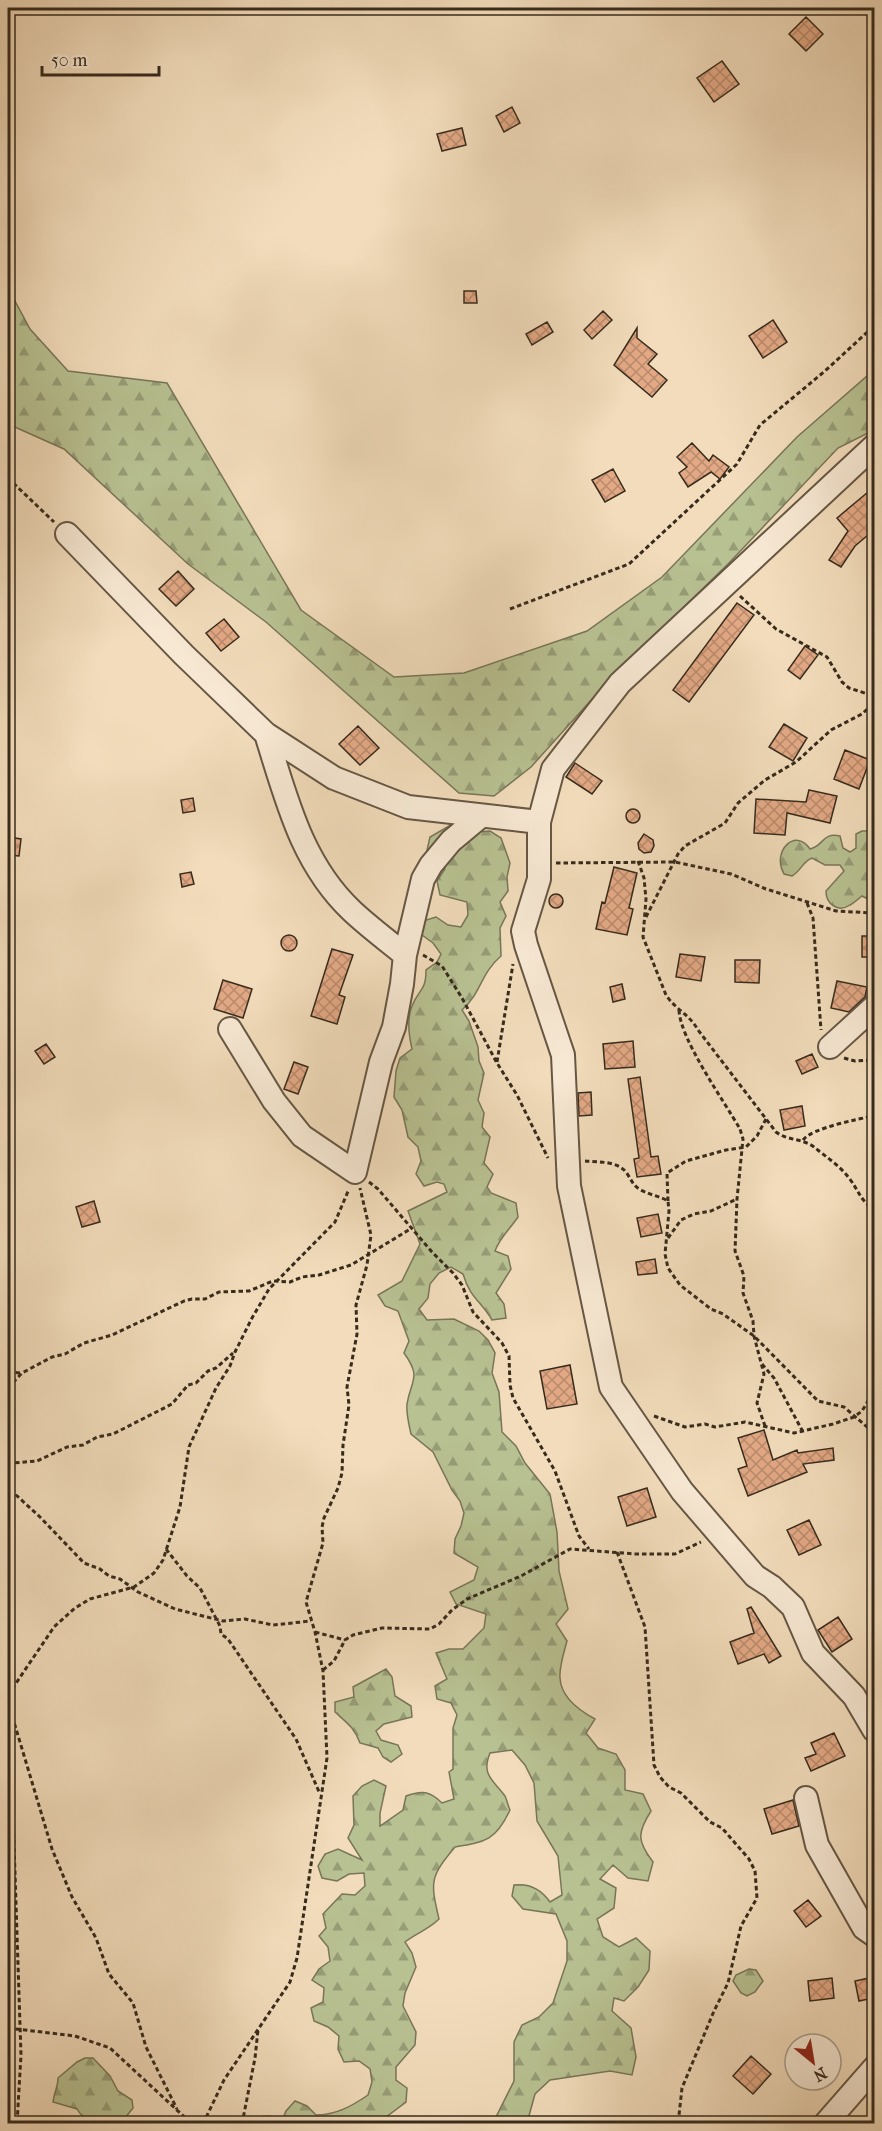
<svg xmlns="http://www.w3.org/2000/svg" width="882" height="2131" font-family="'IM FELL French Canon',serif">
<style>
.forest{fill:url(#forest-firs);stroke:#787658;stroke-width:1.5}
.building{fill:url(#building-cross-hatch);stroke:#372b1d;stroke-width:1.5}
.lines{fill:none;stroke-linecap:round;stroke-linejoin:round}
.minor-casing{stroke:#665744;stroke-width:26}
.path{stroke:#372b1d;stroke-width:3;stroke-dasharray:4.5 3;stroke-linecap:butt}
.minor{stroke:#f7e8d3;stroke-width:22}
</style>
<defs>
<pattern id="forest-firs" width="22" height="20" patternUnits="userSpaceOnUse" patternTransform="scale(1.5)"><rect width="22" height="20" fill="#b8c192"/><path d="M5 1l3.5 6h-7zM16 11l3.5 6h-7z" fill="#969d77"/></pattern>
<pattern id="building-cross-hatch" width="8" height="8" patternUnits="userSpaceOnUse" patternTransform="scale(1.5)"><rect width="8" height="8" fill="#e3a985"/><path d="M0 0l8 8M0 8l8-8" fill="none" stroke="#b98a6c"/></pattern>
</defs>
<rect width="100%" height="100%" fill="#f2dcbb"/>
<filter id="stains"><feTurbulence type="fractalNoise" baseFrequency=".00333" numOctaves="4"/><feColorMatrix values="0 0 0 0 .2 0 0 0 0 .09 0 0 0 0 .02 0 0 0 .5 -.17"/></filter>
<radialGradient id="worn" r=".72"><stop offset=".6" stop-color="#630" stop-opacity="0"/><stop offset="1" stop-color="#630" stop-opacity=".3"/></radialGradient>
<path class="forest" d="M8 288 30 329 68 371 167 383 301 610 394 677 464 673 587 631 662 577 797 437 874 370V430L838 448 728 564 611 678 531 767 494 796 459 793 266 622 188 564 64 449 8 424Z
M454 823 476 832 490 831 501 838 510 863 507 877 508 891 500 902 506 916 500 928 501 956C480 974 482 992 462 1010L469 1021 478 1047 479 1061 484 1073 478 1100 484 1113 482 1127 490 1137 484 1163 493 1174 487 1187 491 1193 516 1203 518 1217C510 1229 500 1237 495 1251L508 1256 511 1269 496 1293 504 1304 506 1318 492 1320C481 1301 470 1298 463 1274L451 1267 439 1273 430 1284 428 1298 419 1309 427 1320 454 1319 479 1331 488 1340 495 1353 492 1373 499 1392 502 1432 516 1446 525 1463 550 1494 557 1532 559 1571 568 1609 556 1624 567 1641C564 1652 559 1667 560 1678 561 1697 580 1711 595 1719L586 1733 598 1748 616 1754 625 1770V1790L643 1794 651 1811C637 1833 637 1841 653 1862L648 1881 628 1878 613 1865 600 1879 616 1888 614 1908 597 1919 603 1937 619 1947 636 1938 650 1951 649 1970 638 1987 624 2001 614 1998 612 2011 631 2028 636 2057 632 2075 610 2071 550 2080 535 2094 527 2123H493L514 2081V2042L522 2025 539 2017 553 2003 567 1961V1941L556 1914 523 1909 512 1896 514 1885C530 1883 541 1889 550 1902L562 1895 558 1856 537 1821 534 1783 525 1765 512 1750 490 1753C481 1775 493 1780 505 1796 507 1800 508 1806 510 1810 496 1840 486 1842 455 1847 430 1877 430 1881 439 1919 428 1930 416 1933 405 1942L412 1953 416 1967 405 1993 403 2006 416 2032 415 2045 396 2067V2080L407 2088 406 2102 378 2123 254 2124 257 2117 270 2116 281 2123 286 2111 295 2101 307 2106 316 2115C336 2115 352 2106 368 2095L372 2082 370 2069 359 2061 344 2062 338 2049 339 2036 328 2027 314 2021 311 2008 323 2002 324 1988 312 1980 319 1969 330 1961 328 1947 319 1936 326 1928 323 1914 342 1894 355 1895 365 1886 364 1873 349 1874 337 1881 322 1878 318 1866 325 1854 338 1849 362 1860 348 1838 354 1825 353 1796 362 1786 374 1780 386 1786 380 1813V1826L403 1810 406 1796C422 1790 430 1791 442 1803L454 1799 449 1772 453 1769V1728L457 1715 451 1703 437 1699 435 1686 447 1679 436 1653 449 1649H463L484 1628 486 1614 456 1604 450 1592 474 1580 478 1567 454 1553 455 1539 461 1526 464 1513 460 1501 452 1490 433 1452 411 1434C409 1425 406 1413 407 1404 411 1379 422 1378 404 1353L409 1341 398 1311 385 1306 378 1295 402 1281 420 1244 408 1211 447 1192 444 1184 437 1182 424 1186 416 1174 421 1161 418 1147 408 1137 402 1110 394 1097 396 1071 400 1058 412 1049C409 1036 407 1018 412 1006 419 988 426 992 426 970L437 962 441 954 433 943 422 935 423 921 436 917 448 925 461 927 468 915 467 902 440 895 437 881 445 869 434 860 427 850 430 837Z
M862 831H870L874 835V902L862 896C858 899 854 903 850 905 838 913 826 904 826 891L844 871 840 865H825L812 858C802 862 801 871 792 876L784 874C771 851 796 827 810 849 824 846 822 832 840 836L843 848 850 852 856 848V834Z
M386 1669 392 1677 395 1696 411 1706 412 1717 384 1724 376 1731 381 1740 398 1745 402 1754 391 1762 383 1757 378 1748 360 1743C355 1728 346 1722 335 1712V1702L354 1697 353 1687Z
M749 1969 756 1970 763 1981 755 1992 747 1996 741 1993 733 1981 736 1975Z
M85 2058H93L110 2076 118 2091 132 2100 133 2108 121 2123C107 2124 84 2123 77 2109L53 2102C54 2093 58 2087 58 2078L77 2062Z"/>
<path class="building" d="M806 17 823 34 806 51 789 34Z
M722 61 739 84 714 102 697 78Z
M512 107 520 123 504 132 496 116Z
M462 128 466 145 442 151 437 134Z
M464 291H476L477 303H464Z
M603 311 612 320 592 339 584 330Z
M773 320 787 342 763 358 749 336Z
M547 322 553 332 532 345 526 334Z
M637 328V338L657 354 648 364 667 380 652 397 614 365Z
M692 443 709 461 713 455 729 467 720 479 711 472 688 487 679 473 687 467 677 457Z
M613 469 625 491 605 502 592 480Z
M868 492 874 501V530L855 546 841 567 829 560 848 531 837 518Z
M178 571 194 589 176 606 159 589Z
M737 603 754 615 689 702 673 690Z
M224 619 239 637 221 651 206 633Z
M805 646 818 655 800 679 788 670Z
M784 724 807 738 793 761 769 747Z
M358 726 379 748 360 765 339 744Z
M845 750 870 760 859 789 834 779Z
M575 763 602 781 592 794 566 777Z
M809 790 837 796 830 823 787 813 785 835 754 833 756 799 806 802Z
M193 798 195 811 183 813 181 800Z
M626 816a7 7 0 1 1 14 0a7 7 0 1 1-14 0Z
M644 834 653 840 654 846 651 852 644 853 639 849 638 843Z
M8 837 21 839 19 856 8 855Z
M614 867 637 873 629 908 633 909 627 935 596 929 602 902 605 903Z
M191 872 194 884 182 887 180 874Z
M549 901a7 7 0 1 1 14 0a7 7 0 1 1-14 0Z
M281 943a8 8 0 1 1 16 0a8 8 0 1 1-16 0Z
M862 936H874V957H862Z
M332 949 353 955 339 995 345 997 337 1024 311 1016Z
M680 954 705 957 701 981 676 977Z
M735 960H760L759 983 735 982Z
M223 980 252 989 243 1018 214 1009Z
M837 981 867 987 865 997 849 1012 831 1008Z
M622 984 625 999 613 1002 610 987Z
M633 1041 635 1067 605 1069 603 1044Z
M46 1044 55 1057 44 1064 35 1051Z
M812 1054 818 1067 802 1074 796 1061Z
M294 1062 308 1067 298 1094 284 1089Z
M640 1077 651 1157 658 1156 661 1174 637 1177 634 1159 639 1158 628 1079Z
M591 1092 592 1115 579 1116 578 1093Z
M802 1106 805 1126 784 1130 780 1110Z
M94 1201 100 1222 82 1227 76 1207Z
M658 1214 662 1233 641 1237 637 1218Z
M655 1259 657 1273 638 1275 636 1262Z
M570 1365 577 1404 547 1409 540 1371Z
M764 1430 773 1460 797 1450 798 1453 833 1448 834 1460 803 1464 807 1472 748 1496 738 1469 747 1466 738 1438Z
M647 1488 656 1517 627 1526 618 1497Z
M809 1520 821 1545 799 1555 787 1530Z
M751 1607 781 1656 769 1663 764 1654 738 1664 730 1642 754 1633 747 1609Z
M838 1617 852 1639 832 1652 818 1630Z
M834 1733 845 1756 811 1771 805 1758 816 1754 811 1743Z
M793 1800 799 1826 772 1834 764 1809Z
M808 1900 821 1916 806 1927 794 1911Z
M832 1978 834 1998 810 2001 808 1981Z
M869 1978 873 1998 859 2001 855 1981Z
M751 2056 771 2074 753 2094 733 2076Z"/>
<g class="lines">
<defs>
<path id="minor" d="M874 446 620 683 553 769 539 822V879L523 931 526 945 563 1055 569 1186 611 1387 682 1491 755 1576 772 1587 793 1607 813 1653 854 1696 874 1730
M67 534 184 655 266 734 334 778 408 807 539 822
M266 734C286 797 301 863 352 911 369 927 388 941 405 955
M230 1029 274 1101 302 1136 355 1172 381 1062 394 1027 402 984 405 955 423 879 431 865 451 841 481 816
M830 1047 874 1007
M806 1798 817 1845 864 1928 874 1935
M825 2124 874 2068"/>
</defs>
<use href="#minor" class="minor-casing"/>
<path class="path" d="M8 478 54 522
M740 596 776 629 827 657 842 682 849 688 874 696
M510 609 629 564 737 464 760 425 825 371 874 326
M638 861 644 878 646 899 643 937 666 995C675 1009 690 1015 698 1030L776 1132C788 1141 802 1138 814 1147 825 1156 840 1166 849 1178 859 1191 860 1200 874 1210
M556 863 675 862 731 874 766 889 836 911 874 913
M807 903 813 918 821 1030
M646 917 678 854 685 846 725 823 738 803 765 780 796 762 831 730 862 714 874 703
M423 955 442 966 462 998 497 1063 517 1095 548 1158
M679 1010C680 1039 724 1101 740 1129L743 1139 737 1199 735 1251 744 1276 743 1293 753 1321 754 1336 764 1374 757 1403 765 1426
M844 1058 855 1061 874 1060
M497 1062 513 964
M803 1140C812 1128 858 1119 874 1116
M585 1161C598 1162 617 1161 626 1172 631 1179 633 1186 641 1190 650 1195 659 1196 668 1201L669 1211 665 1254 668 1268 680 1285 711 1309 723 1314 754 1336 818 1401 844 1407 874 1433
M369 1182 378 1189 432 1252 453 1273 462 1285 473 1312 502 1343 509 1356 510 1385 513 1398 555 1471 579 1536 589 1549
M668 1201 667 1173 686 1161 726 1150 746 1147 757 1136 766 1119
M668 1238 681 1220 694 1214 711 1211 737 1199
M762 1364 774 1378 803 1432
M8 1372 21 1373
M8 1388 22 1373 52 1357 65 1354 84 1343 112 1335 184 1301 192 1299H205L219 1292 249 1291 273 1281 290 1282 302 1277 319 1275 351 1265 412 1228
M654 1416 685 1427 705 1424 715 1427 745 1422 794 1433 833 1424 854 1417 862 1411 874 1391
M8 1465 12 1463 37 1461 67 1447 83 1445 97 1437 113 1434 172 1404 188 1385 196 1383 208 1371 216 1368 233 1353
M8 1474V1480L16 1495 40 1517 84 1563 100 1569 109 1576 120 1579 138 1592 175 1609 223 1621 245 1619 273 1625 311 1621
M166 1549 187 1576 200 1588 220 1626 221 1634 228 1639 296 1739 320 1794
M617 1552 645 1627 654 1765 660 1777 669 1787 681 1793 710 1822 722 1828 749 1859 755 1871 757 1898 741 1926 728 1983 714 2011 682 2088 678 2124
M315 1632 345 1640
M323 1670 334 1661 345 1640 353 1635 382 1628 430 1629 439 1624 452 1610 467 1599 521 1576 570 1549 636 1554H675L701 1542
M8 1695 54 1627 75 1608 90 1599 134 1587 154 1573 163 1560 180 1507 189 1447 216 1388 230 1366 235 1352 252 1318 269 1289 335 1222 349 1189
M8 1702 52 1849 72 1897 96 1938 109 1974 133 2003 146 2047 177 2109
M8 1713 11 1752 21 2055 17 2124
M8 1933 17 1946
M8 2028 75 2036 110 2048 192 2124
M203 2124 224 2080 290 1982 297 1958 327 1758 323 1671 315 1632 306 1602 323 1543 322 1527 324 1518 338 1488 342 1473 343 1445 349 1405 347 1387 357 1334 356 1305 367 1265 371 1235 360 1188
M242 2124 255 2058 258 2030"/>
<use href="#minor" class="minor"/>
</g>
<rect width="882" height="2131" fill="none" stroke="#f2dcbb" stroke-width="30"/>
<rect x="9" y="9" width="864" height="2113" fill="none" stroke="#372b1d" stroke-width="3"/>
<rect x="15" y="15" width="852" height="2101" fill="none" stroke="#372b1d" stroke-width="1.5"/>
<g transform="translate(813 2062) rotate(150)"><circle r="28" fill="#f7e8d3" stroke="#aa9c8a" stroke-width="1.5"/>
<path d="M0-4.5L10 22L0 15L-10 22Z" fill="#8f2418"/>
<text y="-9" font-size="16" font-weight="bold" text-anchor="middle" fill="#372b1d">N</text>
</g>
<path d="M42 66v9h117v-9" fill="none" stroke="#372b1d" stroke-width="3"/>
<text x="51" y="66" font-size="18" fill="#372b1d" stroke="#f7e8d3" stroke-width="4.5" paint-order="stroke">50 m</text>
<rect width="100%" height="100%" filter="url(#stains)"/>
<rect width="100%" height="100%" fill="url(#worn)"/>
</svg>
